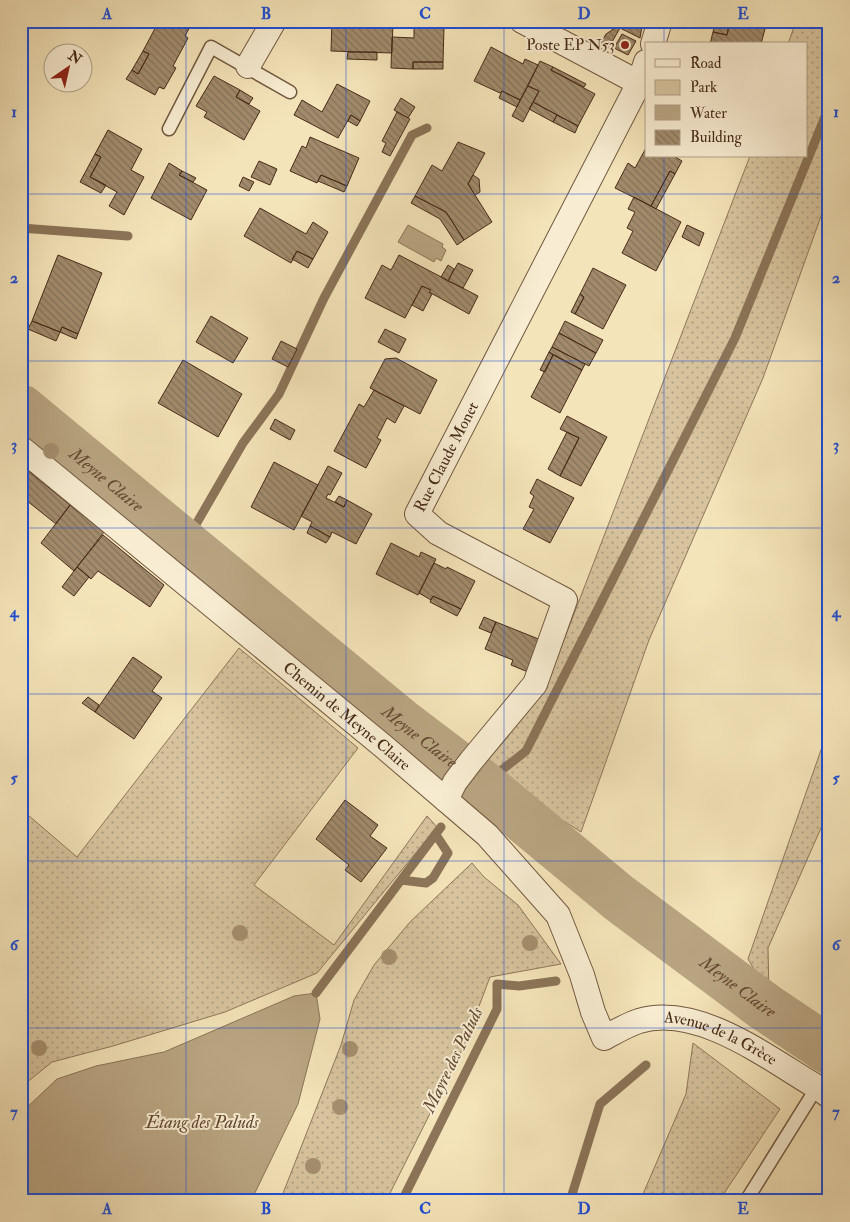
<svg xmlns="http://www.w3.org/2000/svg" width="850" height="1222" font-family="'IM FELL Double Pica',serif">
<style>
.green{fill:url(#green-dots);stroke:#8f775b}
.water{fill:#b9a582;stroke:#8b7458}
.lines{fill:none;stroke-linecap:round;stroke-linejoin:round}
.stream{stroke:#8b7458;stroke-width:9}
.river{stroke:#b9a582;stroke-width:49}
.building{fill:url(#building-back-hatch);stroke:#472a18}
.lane-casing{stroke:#725840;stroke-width:15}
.street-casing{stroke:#725840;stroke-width:26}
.lane{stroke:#f8edd2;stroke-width:12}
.street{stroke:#f8edd2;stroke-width:24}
.tree{fill:#a58f6f}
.grid{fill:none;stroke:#1d4ed8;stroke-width:1;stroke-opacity:0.55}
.poi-dot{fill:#8f2418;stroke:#f8edd2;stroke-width:2}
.labels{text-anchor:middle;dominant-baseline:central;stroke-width:4;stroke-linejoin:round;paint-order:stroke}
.poi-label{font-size:16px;fill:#472a18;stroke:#f8edd2;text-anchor:end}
.street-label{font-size:16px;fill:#472a18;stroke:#f8edd2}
.water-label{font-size:18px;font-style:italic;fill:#644932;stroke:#f8edd2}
.neatline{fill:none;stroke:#1d4ed8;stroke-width:2}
.grid-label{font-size:16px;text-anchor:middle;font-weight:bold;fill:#1d4ed8}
</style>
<defs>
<pattern id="green-dots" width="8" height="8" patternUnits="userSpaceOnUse" patternTransform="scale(1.25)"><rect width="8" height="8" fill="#d7c49e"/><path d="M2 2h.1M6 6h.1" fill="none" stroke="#b09f80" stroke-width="1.8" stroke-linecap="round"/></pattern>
<pattern id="building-back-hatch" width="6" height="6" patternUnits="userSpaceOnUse" patternTransform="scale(1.25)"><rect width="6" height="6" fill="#a18b6c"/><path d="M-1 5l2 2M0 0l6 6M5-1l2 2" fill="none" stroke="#857258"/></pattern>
</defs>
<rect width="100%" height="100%" fill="#f4e4b9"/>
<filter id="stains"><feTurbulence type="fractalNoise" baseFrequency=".004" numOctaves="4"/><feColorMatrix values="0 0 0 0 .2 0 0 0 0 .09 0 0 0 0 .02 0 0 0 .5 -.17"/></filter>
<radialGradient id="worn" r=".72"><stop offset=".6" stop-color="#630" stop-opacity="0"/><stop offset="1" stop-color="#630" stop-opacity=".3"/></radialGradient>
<path class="green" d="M796 21H829V194L763 378 649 640 581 832 480 767 528 712 549 679 750 156H806V44H788Z
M239 648 358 748 254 885 334 945 427 816 437 827 317 973 225 1012 113 1046 52 1062 21 1087V809L77 857Z
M829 727V810L768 948 769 995 748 959Z
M472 863 484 877 518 905 561 964 490 977 464 1046 386 1201H280L341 1045 354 1000 374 965 410 922Z
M693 1043 780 1109 719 1201H640L686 1094Z"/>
<path class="water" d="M408 225 443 244 442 247 446 250 441 261 436 258 434 262 398 242Z
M316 993 320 1019 298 1104 251 1201H21V1113L57 1079 96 1066 164 1052 294 996Z"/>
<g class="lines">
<path class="stream" d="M21 228 128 236
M184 545 243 443 279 394 324 298 412 135 427 128
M475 791 526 751 735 338 829 107
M401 880 426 883 433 878 448 853 436 835
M316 993 441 827
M402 1201 497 1009V984L519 986 556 981
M570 1201 600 1104 646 1065"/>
<path class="river" id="s1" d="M21 409 400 722 483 785 619 898 765 1007 829 1050"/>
</g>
<path class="building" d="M159 21H193L185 36 188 38 173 66 176 68 164 89 159 87 155 95 126 79 132 70 138 74 149 54 143 51Z
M332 21H393L392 53 331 51Z
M618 21H633L632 26H618Z
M716 21H730L727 35 713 32Z
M730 21H767L761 44H710L713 32 727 35Z
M633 22 642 26 640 38 620 28 608 49 600 45 606 34 618 26H632Z
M414 27H444L443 62H413V69L391 68 392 37 414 38Z
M622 34 636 41 628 55 614 48Z
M491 47 523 64 525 59 538 65 520 100 502 91 500 93 474 81Z
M143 51 149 54 138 74 132 70Z
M348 52H377V60L347 59Z
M540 61 553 67 551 70 595 94 578 126 533 102 539 91 528 86Z
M413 62H443V69H413Z
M553 67 586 84 584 87 551 70Z
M214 76 240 90 236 97 260 111 244 140 204 117 207 112 196 106Z
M337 84 370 101 360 121 351 115 338 138 294 115 302 100 322 112Z
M528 86 539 91 523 122 512 116Z
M240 90 253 98 249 104 236 97Z
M502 91 520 100 517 107 499 98Z
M401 98 415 107 408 118 394 110Z
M533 102 557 115 553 122 529 109Z
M397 112 410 119 390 156 382 152 386 143 382 141Z
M351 115 360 121 357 126 348 121Z
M557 115 578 126 575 133 553 122Z
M108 130 142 149 131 170 144 177 124 215 109 206 117 192 90 177 101 157 95 154Z
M310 137 359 158 347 186 321 175 317 183 290 171 302 146 306 148Z
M458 142 485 153 468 184 492 222 464 240 446 212 415 196 432 165 442 171Z
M646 148V156H674L682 161 675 174 670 171 651 206 615 188 628 163 635 168Z
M95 154 101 157 90 177 106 185 101 193 80 182Z
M259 161 277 169 270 185 251 177Z
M169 163 182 171 179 175 207 190 191 220 151 198Z
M182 171 196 178 193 182 179 175Z
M670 171 675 174 656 209 651 206Z
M321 175 347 186 344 192 318 181Z
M473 175 479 179 480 192 475 195 468 184Z
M243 177 254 182 249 191 239 186Z
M415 196 446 212 464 240 457 245 440 219 411 203Z
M634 197 681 222 656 271 622 253 633 231 627 228 635 212 628 209Z
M260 208 306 234 313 222 328 232 313 259 297 251 291 263 244 236Z
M687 225 704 233 699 246 682 237Z
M297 251 313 259 308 268 292 259Z
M58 255 102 273 78 334 62 327 60 332 32 321Z
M399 255 478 296 469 314 429 292 431 290 422 286 405 318 365 298 382 265 391 270Z
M458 263 473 270 463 288 448 281Z
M448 265 454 269 448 281 441 277Z
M593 268 626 285 603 329 575 314 584 297 580 294Z
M422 286 431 290 429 292 432 294 423 311 412 305Z
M580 294 584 297 575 314 571 312Z
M211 316 248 338 233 363 196 342Z
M32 321 60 332 56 341 28 329Z
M565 321 603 340 596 353 559 333Z
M62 327 78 334 76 339 60 332Z
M385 329 406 339 399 353 378 342Z
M559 333 596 353 589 366 552 347Z
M281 341 297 349 288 367 272 359Z
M552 347 585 364 582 370 549 352Z
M549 352 553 355 545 372 540 370Z
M553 355 582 370 560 413 531 397Z
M396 358 437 380 420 414 370 388 385 359Z
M183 360 242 394 218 437 158 403Z
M374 390 404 406 395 423 387 418 377 438 381 440 366 468 334 451 359 404 364 407Z
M567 416 607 437 581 486 560 476 579 438 560 429Z
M275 419 295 430 290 440 270 429Z
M567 432 579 438 560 476 548 469Z
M274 462 318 485 294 530 251 507Z
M21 465 70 505 56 524 21 496Z
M328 466 342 473 330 495 328 494 326 498 344 507 347 500 372 514 356 544 332 532 330 537 310 526 312 522 301 516Z
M537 479 574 498 550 543 523 529 534 509 529 507 534 496 530 493Z
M339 496 347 500 344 507 335 502Z
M70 505 104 532 74 571 41 543Z
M310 526 330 537 326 543 307 533Z
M103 535 164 585 150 607 98 571 91 579 77 567Z
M391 543 419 557 421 552 436 559 418 595 376 574Z
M434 563 446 569 447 567 475 581 461 609 433 596 431 600 419 593Z
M77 567 89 577 74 596 62 587Z
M433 596 461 609 457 616 430 602Z
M484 617 496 622 491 633 479 628Z
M496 622 541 640 528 672 511 665 513 660 485 649Z
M133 657 162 677 152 691 162 698 134 739 95 712Z
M88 697 99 705 95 712 82 703Z
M345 800 378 825 370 836 387 848 361 882 345 870 349 865 316 839Z"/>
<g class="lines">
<defs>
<path id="lane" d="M169 129 211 47 290 92
M746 1201 817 1087"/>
<g id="street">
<path d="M522 21 639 83"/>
<path d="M653 44 660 21"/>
<path d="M248 66 274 21"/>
<path id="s2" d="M21 448 383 746 487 835 558 915 582 975 593 1012 604 1038C615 1032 627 1025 639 1021 698 1003 769 1059 817 1087L829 1096"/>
<path id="s3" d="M446 800 455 782 471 761 535 684 565 600 438 533 417 514 639 83 646 62"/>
</g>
</defs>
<use href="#lane" class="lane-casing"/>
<use href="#street" class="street-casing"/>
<use href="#lane" class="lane"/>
<use href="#street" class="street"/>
</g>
<g class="tree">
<circle cx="51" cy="451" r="8"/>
<circle cx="240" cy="933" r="8"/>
<circle cx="530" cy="943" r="8"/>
<circle cx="389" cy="957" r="8"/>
<circle cx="39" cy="1048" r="8"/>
<circle cx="350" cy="1049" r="8"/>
<circle cx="340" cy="1107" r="8"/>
<circle cx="313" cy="1166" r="8"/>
</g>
<path class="grid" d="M186 21V1201M346 21V1201M504 21V1201M664 21V44M664 156V1201M21 194H829M21 361H829M21 528H829M21 694H829M21 861H829M21 1028H829"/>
<circle class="poi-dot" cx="625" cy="45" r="5"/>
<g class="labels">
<g class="poi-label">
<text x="615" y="45">Poste EP N53</text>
</g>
<g class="street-label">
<text stroke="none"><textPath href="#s3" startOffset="472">Rue Claude Monet</textPath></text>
<text stroke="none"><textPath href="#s2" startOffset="422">Chemin de Meyne Claire</textPath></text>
<text stroke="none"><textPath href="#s2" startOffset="969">Avenue de la Grèce</textPath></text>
</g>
<g class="water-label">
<text stroke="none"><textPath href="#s1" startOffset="111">Meyne Claire</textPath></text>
<text stroke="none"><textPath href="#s1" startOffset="516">Meyne Claire</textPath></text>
<text stroke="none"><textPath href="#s1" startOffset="921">Meyne Claire</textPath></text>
<text transform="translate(453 1060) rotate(-64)">Mayre des Paluds</text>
<text x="202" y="1122">Étang des Paluds</text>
</g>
</g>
<rect width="850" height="1222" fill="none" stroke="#f4e4b9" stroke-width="55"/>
<rect x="645" y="42" width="162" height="115" fill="#f8edd2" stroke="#b19f88"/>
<rect x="655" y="59" width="25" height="8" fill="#f8edd2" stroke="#b19f88"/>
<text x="690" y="68" font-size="15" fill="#472a18">Road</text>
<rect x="655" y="80" width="25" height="15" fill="#d7c49e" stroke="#b19f88"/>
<text x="690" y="92" font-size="15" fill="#472a18">Park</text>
<rect x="655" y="105" width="25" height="15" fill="#b9a582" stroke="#b19f88"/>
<text x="690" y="118" font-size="15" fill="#472a18">Water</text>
<rect x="655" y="130" width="25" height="15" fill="url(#building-back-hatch)" stroke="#b19f88"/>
<text x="690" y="142" font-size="15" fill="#472a18">Building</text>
<g transform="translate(68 68) rotate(34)"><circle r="24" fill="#f8edd2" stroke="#b19f88"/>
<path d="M0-4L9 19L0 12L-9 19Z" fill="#8f2418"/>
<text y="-8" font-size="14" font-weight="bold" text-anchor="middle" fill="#472a18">N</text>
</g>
<rect x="28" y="28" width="794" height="1166" class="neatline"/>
<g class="grid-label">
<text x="107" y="19">A</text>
<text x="266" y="19">B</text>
<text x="425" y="19">C</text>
<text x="584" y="19">D</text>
<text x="743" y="19">E</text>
<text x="14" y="117">1</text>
<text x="836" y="117">1</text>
<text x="14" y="283">2</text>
<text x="836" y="283">2</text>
<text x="14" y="450">3</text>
<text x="836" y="450">3</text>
<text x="14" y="617">4</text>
<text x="836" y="617">4</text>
<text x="14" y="783">5</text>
<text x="836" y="783">5</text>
<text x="14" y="950">6</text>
<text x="836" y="950">6</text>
<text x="14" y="1117">7</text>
<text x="836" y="1117">7</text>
<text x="107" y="1214">A</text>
<text x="266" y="1214">B</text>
<text x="425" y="1214">C</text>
<text x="584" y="1214">D</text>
<text x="743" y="1214">E</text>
</g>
<rect width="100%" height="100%" filter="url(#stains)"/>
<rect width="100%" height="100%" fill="url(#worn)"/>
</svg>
